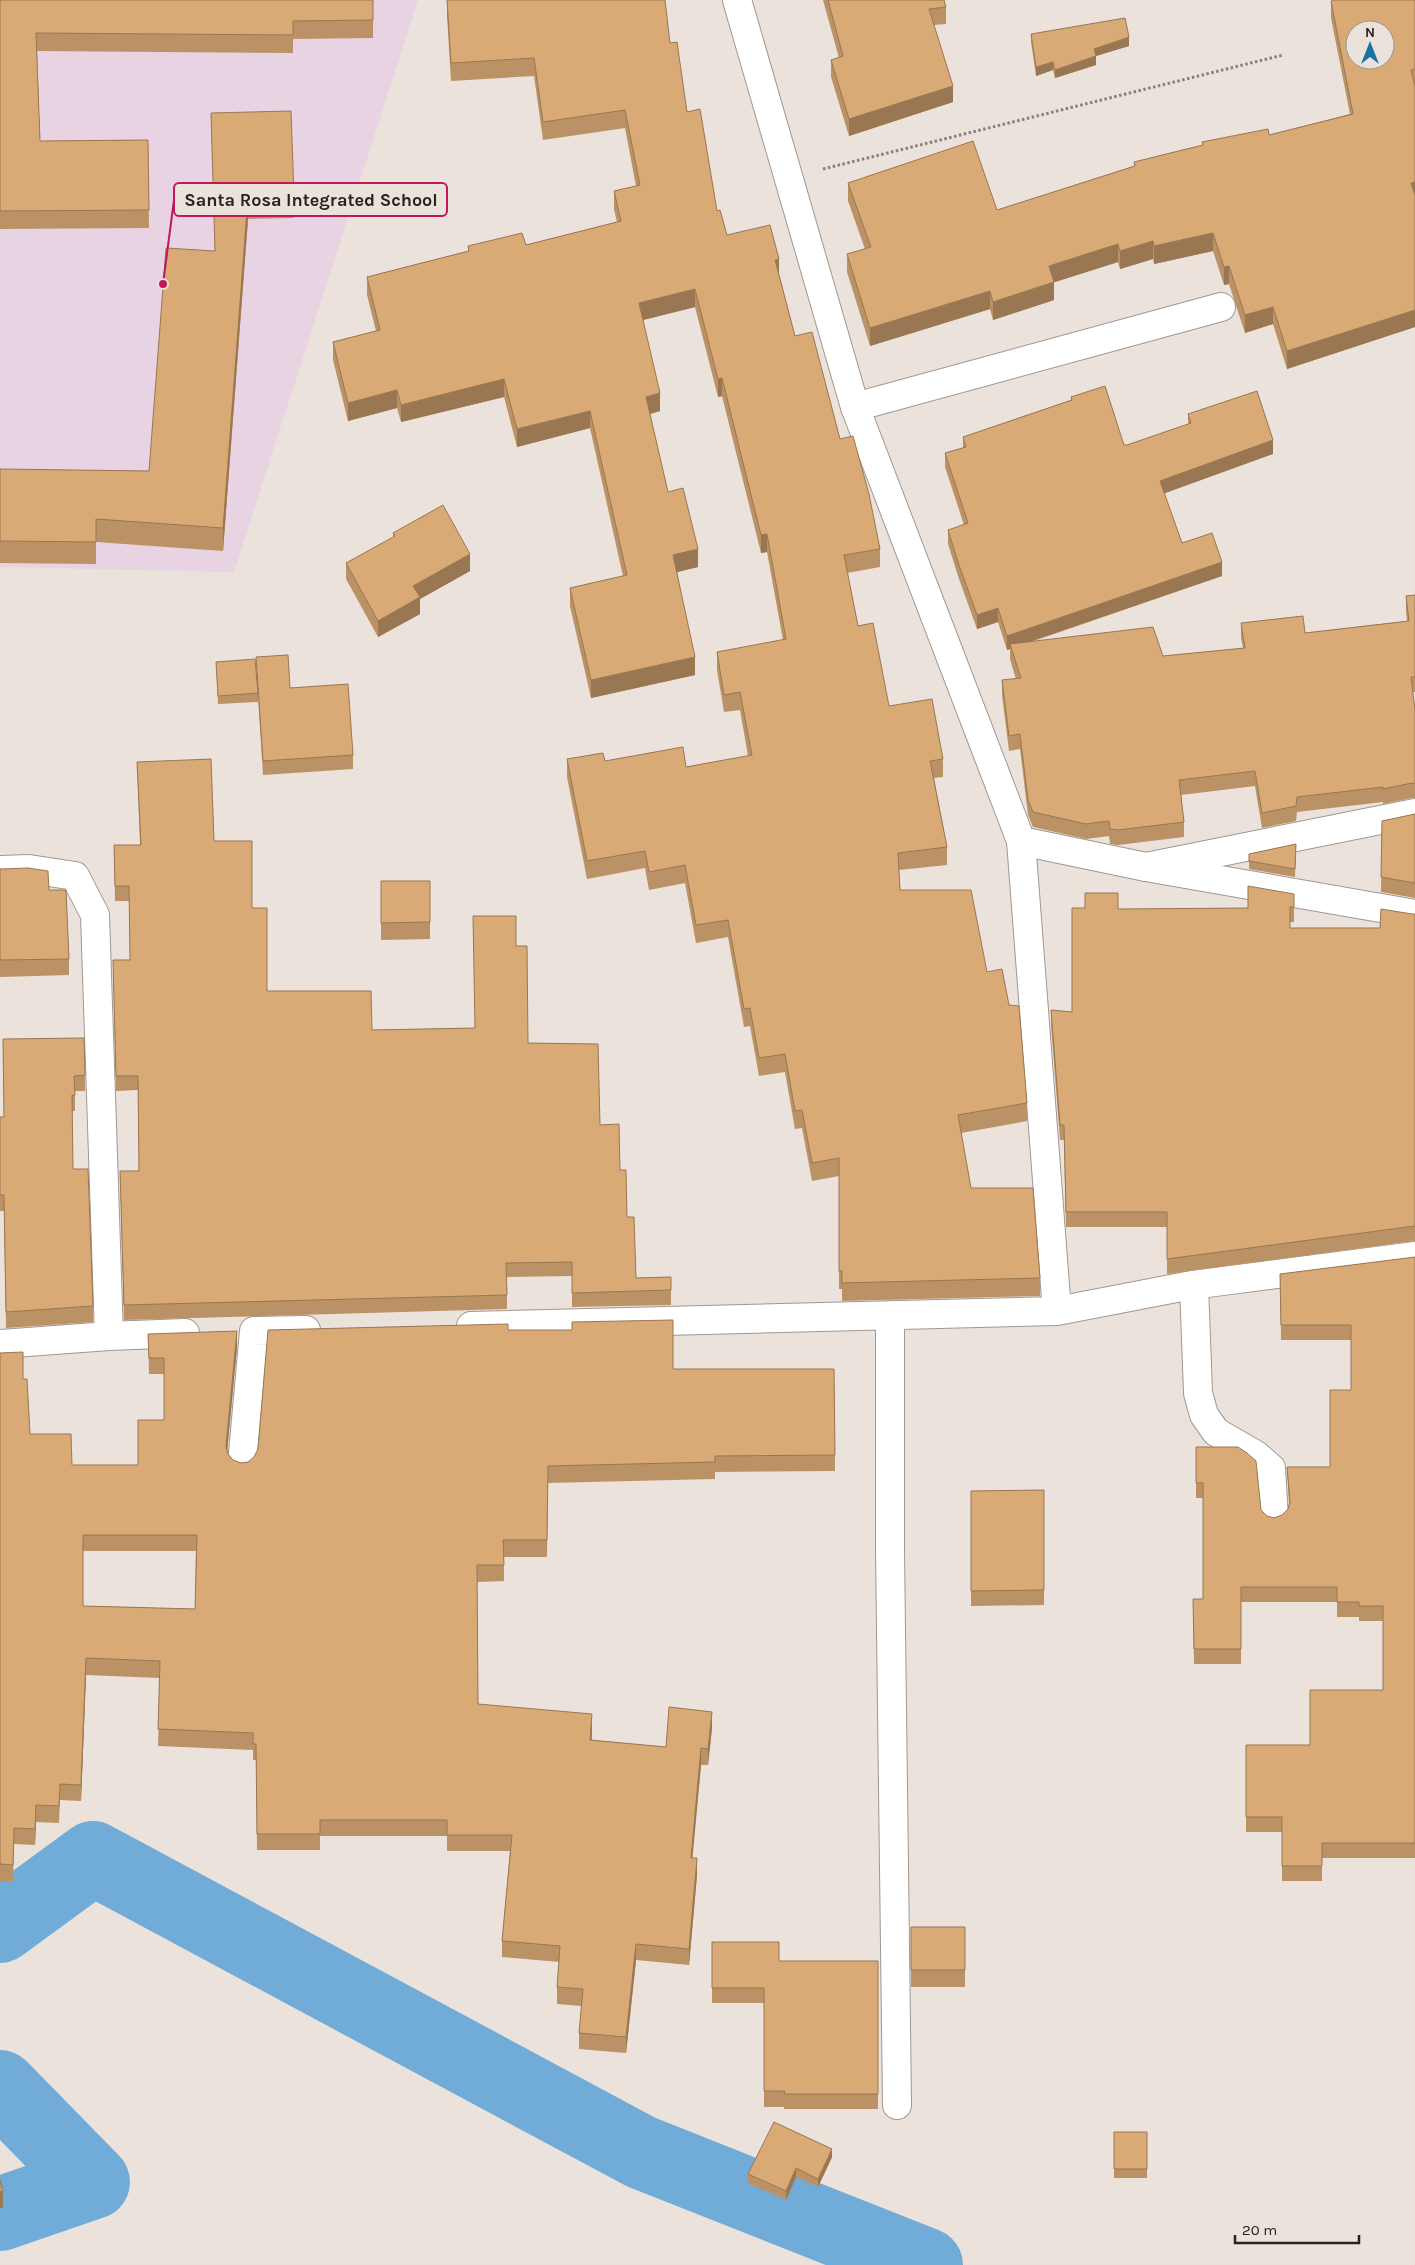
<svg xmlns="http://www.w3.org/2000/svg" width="1415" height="2265" font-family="Karla,sans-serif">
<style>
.education{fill:#e7d3e2}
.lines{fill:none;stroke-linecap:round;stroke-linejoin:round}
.river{stroke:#70acd7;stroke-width:74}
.minor-casing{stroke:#a09791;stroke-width:30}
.tertiary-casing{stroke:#a09791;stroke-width:30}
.path{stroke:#86807b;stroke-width:3;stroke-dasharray:2.5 2.5;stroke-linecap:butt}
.minor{stroke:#fff;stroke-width:28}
.tertiary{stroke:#fff;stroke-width:28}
.wall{fill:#bb9265;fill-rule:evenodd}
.shaded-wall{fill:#987752}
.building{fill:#d9aa75;stroke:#987752;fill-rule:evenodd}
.leader{fill:none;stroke:#c2185b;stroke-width:2}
.callout-dot{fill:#c2185b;stroke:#ebe2db;stroke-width:2}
.callout{fill:#ebe2db;stroke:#c2185b;stroke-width:2}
.callout-label{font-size:18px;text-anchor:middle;font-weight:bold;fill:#262320}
</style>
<rect width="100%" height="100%" fill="#ebe2db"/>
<path class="education" d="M0 0H418L234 572 0 567Z"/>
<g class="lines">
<path class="river" d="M0 1926 93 1858 641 2152 926 2265
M0 2087 93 2182 0 2214"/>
<defs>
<path id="minor" d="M855 407 1221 307
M1021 841 1057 1311
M1146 867 1415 813
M0 870 29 869 75 876 95 915 109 1336
M1194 1285 1198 1393 1204 1415 1216 1432 1256 1455 1271 1468 1274 1517
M890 1315V1550L897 2105
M471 1326 1057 1311 1192 1285 1415 1256
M0 1344 109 1336 185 1333
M242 1464 254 1331 306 1330"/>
<path id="tertiary" d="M737 0 855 407 1021 841 1146 867 1415 914"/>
</defs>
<use href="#minor" class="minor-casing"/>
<use href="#tertiary" class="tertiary-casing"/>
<path class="path" d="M823 169 1283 55"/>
<use href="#minor" class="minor"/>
<use href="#tertiary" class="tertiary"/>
</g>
<path class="wall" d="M0 0H373V38L293 39V53L37 51 40 141 148 140 149 228 0 229Z
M447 0 670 43 687 112 717 211 727 235 779 274 795 336 840 439 880 549V567L847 573 858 626 889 706 943 759V777L934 778 947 847V865L899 870 900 890 987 972 1027 1103V1121L961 1133 971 1188 1040 1278V1296L842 1301V1289H839V1176L812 1181 802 1128 795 1129 785 1072 759 1076 750 1026 744 1027 728 937 696 943 685 883 649 890 645 868 587 879 567 777V759L605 761 686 767 748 756 740 710 724 712 717 670V652L783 640 767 552 761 553 722 396 718 397 695 307 643 320 660 411 650 414 668 492 698 567 677 572 695 675 591 698 570 606V588L623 576 590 428 517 447 504 397 401 422 397 408 348 421 333 360V342L376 331 367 295V277L468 251V246L526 245 617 222 614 209V191L636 186 625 128 543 140 534 76 451 81 447 16Z
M823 0H944L946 7V24L934 25 953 102 849 136 831 77V60L839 58Z
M1415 0V327L1287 369 1273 324 1245 333 1229 284 1224 285 1213 251 1154 264 1153 259 1120 269 1118 262 1054 282V300L993 320 990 309 870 346 847 272V254L865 249 848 201V183L997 210 1134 166V162L1202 145V142L1269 135 1350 114 1331 18V1Z
M1031 34 1129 46 1096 56V65L1055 78 1053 70 1036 76 1031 42Z
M211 113 294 195V218L248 219 223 551 96 542V564L0 563V469L149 471 215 251Z
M1071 397 1124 445H1127L1188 424V414L1273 454 1164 493 1182 543 1222 576 1031 642 1163 656 1243 648 1241 638V623L1305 633 1407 621 1406 611V596L1415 595V692H1413L1415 710V798H1412L1383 804V802L1297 812 1296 821 1262 828 1255 786 1181 795 1184 822V837L1118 845 1110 844 1109 836 1086 839 1033 827 1028 815 1020 749 1009 751 1002 695V680L1016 679 1010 659V649L1007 650 998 622 977 629 959 579 948 544V530L964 525 945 467V453L963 448V437L1071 400Z
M393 533 470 571 420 599V614L378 637 346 579V563L393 538Z
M256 657 290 688 353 755V769L263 775 258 696V702L218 704 216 662 257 673Z
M137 762 214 841 252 908 267 991 372 1030 474 1028 516 946 528 1043 600 1125 620 1170 636 1278 671 1277V1305L572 1307V1276L507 1277V1309L124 1320 120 1171H139L138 1090 116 1091 113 960H130L129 901H115L114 845H140Z
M1415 814V898L1381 892 1382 821Z
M1296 844 1295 877 1249 869V854Z
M0 869 49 890 69 959V975L0 977Z
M381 881H430V939L381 940Z
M1294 894V922H1290V928H1380L1412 914H1415V1241L1167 1274V1227H1066L1064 1140H1060L1051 1025V1010L1072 1012 1118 909 1248 908Z
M3 1055 85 1075V1091H75V1111H72L73 1169 93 1306V1322L6 1328 4 1211H0V1117H4Z
M1415 1257V1858H1322V1881H1282V1832H1246V1745H1310L1383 1690V1621H1359V1617H1337V1602H1241V1664H1194L1193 1599H1203V1498H1196V1447L1267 1516 1274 1518 1282 1515 1288 1509 1289 1505 1287 1467H1330L1351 1390V1340H1281L1280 1274Z
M508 1330 673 1369H834L835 1471 715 1472V1479L548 1483 547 1557H504V1581L477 1582 478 1704 592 1730V1740L666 1747 712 1728 708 1765H701L692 1858 697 1875 689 1965 636 1960 626 2053 579 2049V2033L582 2006 557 2004V1987L559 1962 502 1957V1941L510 1851H447V1836H320V1850H257L256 1760H253V1750L158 1746 160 1678 86 1675 81 1801 60 1800 59 1823 36 1822 35 1845 14 1844 13 1881H0V1353L23 1379 30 1434 72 1465H138L164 1420V1374H149L148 1334 237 1347 227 1452 228 1454 233 1460 241 1463 248 1462ZM83 1551H196L195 1609 83 1606Z
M1044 1490V1605L971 1606V1491Z
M911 1927H965V1987H911Z
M712 1942 779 1961H878V2109H784V2107H764V2003H712Z
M1114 2132H1147V2178H1114Z
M832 2157 818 2187 796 2177 786 2200 748 2183V2174Z"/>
<path class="shaded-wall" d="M1129 37V46L1096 56V65L1055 78V70L1094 49Z
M1053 62V70L1036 76V67Z
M953 86V102L849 136V119Z
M1415 182V200L1411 183Z
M248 197V219L223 551V528Z
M1213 233V251L1154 264V246Z
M1153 241V259L1120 269V251Z
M1118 244V262L1049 284V266Z
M779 259V277L775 260Z
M1229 266V284L1224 285V267Z
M1054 282V300L993 320V302Z
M695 289V307L639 321V303Z
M990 291V309L870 346V328Z
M1273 307V324L1245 333V315Z
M1415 310V327L1287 369V351Z
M722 378V396L718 397V379Z
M504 379V397L401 422V405Z
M397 390V408L348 421V403Z
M660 393V411L646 415V397Z
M590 411V428L517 447V429Z
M1273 440V454L1160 495V481Z
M767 534V552L761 553V535Z
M698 549V567L673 573V555Z
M470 554V571L420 599V614L378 637V621L413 586Z
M1222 562V576L1011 648 1010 644V649L1007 650V636Z
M998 608V622L977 629V615Z
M695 657V675L591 698V680Z
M237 1331V1347L226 1463V1446Z
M86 1658V1675L81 1801V1785Z
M712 1712V1728L708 1765V1749Z
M592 1714V1730L590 1756V1740Z
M701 1748V1765L691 1874V1858Z
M36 1805V1822L35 1845V1829Z
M697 1858V1875L689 1965V1949Z
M636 1944V1960L626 2053V2037Z
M832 2149V2157L818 2187V2179Z
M796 2168V2177L786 2200V2191Z
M3 2191V2208H0V2192Z"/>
<path class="building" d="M0 0H373V20L293 21V35L36 33 40 141 148 140 149 210 0 211Z
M447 0H665L670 43 677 42 687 112 700 109 717 211 720 210 727 235 770 225 779 259 775 260 795 336 812 332 840 439 853 436 869 494 880 549 844 555 858 626 873 623 889 706 932 699 943 759 930 761 947 847 898 853 900 890H971L987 972 1002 969 1009 1005 1019 1006 1027 1103 958 1115 971 1188H1033L1040 1278 842 1283V1271H839V1158L812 1163 802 1110 795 1111 785 1054 759 1058 750 1008 744 1009 728 920 696 925 685 865 649 872 645 851 587 861 567 759 603 753 605 761 683 747 686 767 752 755 740 692 724 695 717 652 786 639 767 534 761 535 722 378 718 379 695 289 639 303 660 393 646 397 668 492 683 488 698 549 673 555 695 657 591 680 570 588 627 575 590 411 517 429 504 379 401 405 397 390 348 403 333 342 380 330 367 277 469 251 468 246 522 233 526 245 621 221 614 191 640 185 625 110 543 122 534 58 451 63Z
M828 0H944L946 7 929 9 953 86 849 119 831 60 843 56Z
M1334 0H1415V69L1411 70 1415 87V182L1411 183 1415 195V310L1287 351 1273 307 1245 315 1229 266 1224 267 1213 233 1154 246 1153 241 1120 251 1118 244 1049 266 1054 282 993 302 990 291 870 328 847 254 871 247 848 183 973 141 997 210 1135 166 1134 162 1203 145 1202 142 1268 129 1269 135 1353 114 1331 1ZM1355 30H1385V60H1355Z
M1125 18 1129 37 1094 49 1096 56 1055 70 1053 62 1036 67 1031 34Z
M291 111 294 195 248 197 223 528 96 519V542L0 541V469L149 471 166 248 215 251 211 113Z
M1105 386 1124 445H1127L1191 423 1188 414 1257 391 1273 440 1160 481 1182 543 1212 533 1222 562 1007 636 998 608 977 615 959 565 948 530 968 523 945 453 966 447 963 437 1072 400 1071 397Z
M443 505 470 554 413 586 420 597 378 621 346 563 395 536 393 533Z
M1415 595V677H1411L1415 710V784L1412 783 1383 789V787L1297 797 1296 806 1262 813 1255 771 1179 780 1184 822 1118 830 1110 829 1109 821 1086 824 1033 812 1028 800 1020 734 1009 736 1002 680 1021 678 1010 644 1153 627 1163 656 1245 648 1241 623 1303 616 1305 633 1409 621 1406 596Z
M288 655 290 688 348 684 353 755 263 761 256 657Z
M255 659 258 693 218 696 216 662Z
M211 759 214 841H252V908H267V991H371L372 1030 475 1028 473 916H516V946H527L528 1043 598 1044 600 1125 619 1124 620 1170H626L627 1217H634L636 1278 671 1277V1290L572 1293V1262L506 1263 507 1295 124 1305 120 1171H139L138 1076H116L113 960H130L129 886H115L114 845H141L137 762Z
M1415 814V883L1381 877 1382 821Z
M1296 844 1295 869 1249 861V854Z
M28 868 48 871 49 890H66L69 959 0 960V869Z
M381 881H430V922L381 923Z
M1248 886 1294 894V907H1290V928H1380L1381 909 1412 914H1415V1226L1167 1259V1212H1066L1064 1125H1060L1051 1010 1072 1012V908H1085V893H1118V909L1248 908Z
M84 1038 85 1075 74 1076 75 1095H72L73 1169H88L93 1306 6 1312 4 1195H0V1117H4L3 1039Z
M1415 1257V1843H1322V1866H1282V1817H1246V1745H1310V1690H1383V1606H1359V1602H1337V1587H1241V1649H1194L1193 1599H1203V1483H1196V1447H1238L1247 1453 1256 1461 1261 1510 1267 1516 1274 1518 1282 1515 1288 1509 1290 1502 1287 1467H1330V1390H1351V1325H1281L1280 1274Z
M673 1320V1369H834L835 1455 715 1456V1462L548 1466 547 1540H503L504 1565H477L478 1704 592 1714 590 1740 666 1747 669 1707 712 1712 708 1749 701 1748 691 1858H697L689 1949 636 1944 626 2037 579 2033 583 1989 557 1987 560 1946 502 1941 512 1835H447V1820H320V1834H257L256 1744H253V1733L158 1729 160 1661 86 1658 81 1785 60 1784 59 1806 36 1805 35 1829 14 1828 13 1865 0 1864V1353L23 1352V1379H27L30 1434H71L72 1465H138V1420H164V1358H149L148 1334 237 1331 226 1446 228 1454 233 1460 241 1463 248 1462 254 1457 258 1449 268 1330 508 1324V1330H572V1322ZM83 1535H197L195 1609 83 1606Z
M1044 1490V1590L971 1591V1491Z
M911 1927H965V1970H911Z
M712 1942H779V1961H878V2094H784L785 2091H764V1988H712Z
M774 2122 832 2149 818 2179 796 2168 786 2191 748 2174Z
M1114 2132H1147V2169H1114Z
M0 2179 3 2191 0 2192Z"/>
<path class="leader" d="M163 284L174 200"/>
<circle class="callout-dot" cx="163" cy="284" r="5"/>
<rect class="callout" x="174" y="183" width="273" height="33" rx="5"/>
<g class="callout-label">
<text x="311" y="206">Santa Rosa Integrated School</text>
</g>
<g transform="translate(1370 45)"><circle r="24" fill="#ebe2db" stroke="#9c9690"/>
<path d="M0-4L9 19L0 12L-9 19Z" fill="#1873a2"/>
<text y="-8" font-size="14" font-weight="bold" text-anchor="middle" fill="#262320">N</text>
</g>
<path d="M1235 2235v8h124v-8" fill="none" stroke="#262320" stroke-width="2.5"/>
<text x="1242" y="2235" font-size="15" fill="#262320" stroke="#ebe2db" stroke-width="4" paint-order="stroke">20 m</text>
</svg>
